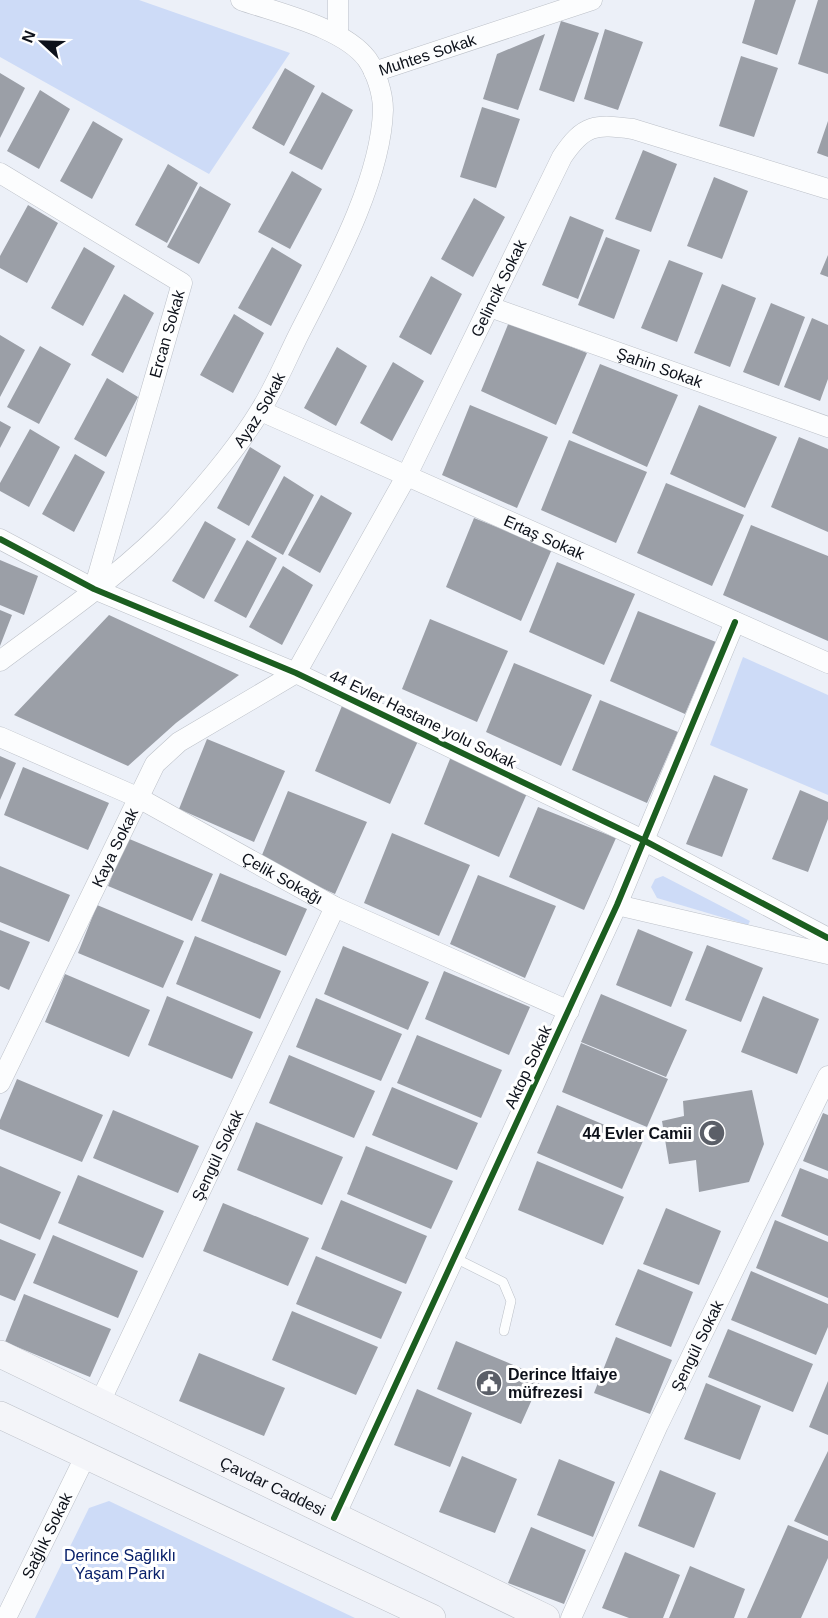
<svg xmlns="http://www.w3.org/2000/svg" width="828" height="1618" font-family="Helvetica,sans-serif">
<style>
.green{fill:#cddbf7}
.building{fill:#9b9fa7}
.lines{fill:none;stroke-linecap:round;stroke-linejoin:round}
.service-casing{stroke:#bcc0c8;stroke-width:10}
.minor-casing{stroke:#bcc0c8;stroke-width:21}
.secondary-casing{stroke:#bcc0c8;stroke-width:28}
.service{stroke:#fcfdfe;stroke-width:9}
.minor{stroke:#fcfdfe;stroke-width:20}
.secondary{stroke:#f4f5f9;stroke-width:27}
.cycleway-casing{stroke:#fff;stroke-width:10}
.cycleway{stroke:#1b5e20;stroke-width:6}
.labels{text-anchor:middle;dominant-baseline:central;stroke-width:6;stroke-linejoin:round;paint-order:stroke}
.street-label{font-size:16px;fill:#0d111a;stroke:#fff}
.poi-label{font-size:16px;font-weight:bold;fill:#0d111a;stroke:#fff;text-anchor:end}
.park-label{font-size:16px;fill:#08206b;stroke:#fff}
</style>
<rect width="100%" height="100%" fill="#ecf0f8"/>
<path class="green" d="M0 0H139L290 53 209 174 0 57Z
M743 657 828 695V795L710 745Z
M663 876 750 921 748 925 657 898 651 887 655 879Z
M109 1501 355 1618H35L89 1508Z"/>
<path class="building" d="M755 0H796L777 55 742 43Z
M818 0H828V74L798 64Z
M561 21 599 33 574 102 539 90Z
M605 29 643 42 618 110 584 99Z
M545 34 518 110 483 99 497 54Z
M741 56 778 68 754 137 719 126Z
M285 68 315 86 284 146 252 128Z
M0 73 25 88 0 138Z
M40 90 70 109 39 169 7 151Z
M322 92 353 110 322 170 289 153Z
M482 107 520 119 496 188 460 177Z
M93 121 123 139 92 199 60 181Z
M828 121V157L817 153Z
M643 150 677 164 651 232 615 219Z
M168 164 198 183 167 243 135 225Z
M292 171 322 189 290 249 258 232Z
M714 177 748 191 722 259 687 246Z
M200 186 231 204 199 264 167 247Z
M474 198 505 217 473 277 441 259Z
M28 205 58 223 27 283 0 268V256Z
M570 216 604 230 578 299 542 285Z
M606 237 640 250 614 319 578 305Z
M84 247 115 266 83 326 51 308Z
M272 247 302 265 271 326 238 308Z
M828 255V277L820 274Z
M669 260 703 273 677 342 641 328Z
M431 276 462 294 431 355 399 337Z
M722 284 756 298 730 367 694 353Z
M124 294 154 313 123 373 91 355Z
M771 303 805 317 779 386 743 372Z
M234 314 264 333 233 393 200 375Z
M812 318 828 325V379L820 401 784 387Z
M509 322 587 353 556 425 481 391Z
M0 335 25 350 0 397Z
M40 346 71 364 39 424 7 407Z
M337 347 367 366 336 426 304 408Z
M393 362 424 381 392 441 360 423Z
M600 364 678 395 647 467 572 433Z
M107 378 138 397 106 457 74 439Z
M470 405 548 437 517 508 442 475Z
M699 405 777 437 745 508 670 474Z
M0 421 11 427 0 448Z
M30 429 60 447 29 507 0 491V483Z
M799 437 828 449V532L771 507Z
M569 440 647 472 616 543 541 510Z
M250 447 281 466 249 526 217 508Z
M75 454 105 472 74 532 42 514Z
M284 476 314 495 283 555 251 537Z
M666 483 744 515 712 586 637 553Z
M321 495 352 513 320 573 288 555Z
M474 518 552 549 521 621 446 587Z
M205 521 236 539 204 599 172 581Z
M751 525 828 556V641L723 595Z
M247 540 277 558 246 618 214 601Z
M0 560 38 576 24 615 0 605Z
M557 562 635 594 604 665 529 632Z
M283 566 313 585 282 645 249 627Z
M0 610 12 615 0 646Z
M638 611 716 642 685 714 610 681Z
M109 615 239 675 176 723 128 766 14 715Z
M430 619 508 651 477 722 402 689Z
M514 663 592 695 561 766 486 732Z
M600 700 678 732 647 803 572 770Z
M344 701 418 741 390 804 315 771Z
M207 739 285 771 254 842 179 809Z
M452 754 528 791 499 857 424 824Z
M0 756 16 763 0 800Z
M23 767 109 803 88 850 4 815Z
M714 775 748 789 722 857 686 844Z
M800 790 828 802V819L808 872 772 859Z
M288 791 367 822 335 894 260 860Z
M538 807 616 838 584 910 509 877Z
M392 833 470 865 439 936 364 903Z
M127 838 213 874 192 921 108 886Z
M0 866 70 895 49 942 0 922Z
M220 873 307 909 286 956 201 921Z
M478 875 556 906 525 978 450 944Z
M97 905 184 941 163 988 78 953Z
M638 929 693 952 671 1007 616 985Z
M0 930 30 942 9 990 0 986Z
M195 936 281 971 260 1019 176 984Z
M707 945 763 968 741 1022 685 1000Z
M343 946 429 982 408 1030 324 994Z
M444 971 530 1007 509 1055 425 1019Z
M65 974 150 1010 129 1057 45 1022Z
M601 994 687 1030 666 1077 581 1042Z
M167 996 253 1032 232 1079 148 1045Z
M763 996 819 1019 797 1074 741 1052Z
M316 998 402 1034 381 1081 296 1047Z
M417 1035 502 1070 481 1118 397 1083Z
M581 1043 668 1079 647 1127 562 1092Z
M289 1055 375 1091 354 1138 269 1103Z
M17 1079 103 1115 82 1162 0 1129V1120Z
M392 1087 478 1123 457 1170 372 1135Z
M752 1090 764 1144 749 1182 699 1192 696 1160 669 1164 662 1121 684 1116 683 1101Z
M557 1105 643 1141 622 1189 537 1153Z
M113 1110 199 1146 178 1193 93 1158Z
M823 1113 828 1115V1171L803 1161Z
M256 1122 343 1157 322 1205 237 1170Z
M366 1146 453 1181 431 1229 347 1194Z
M537 1161 624 1197 603 1245 518 1210Z
M0 1166 61 1192 40 1240 0 1223Z
M800 1168 828 1179V1236L781 1216Z
M78 1175 164 1211 143 1258 58 1223Z
M341 1200 427 1236 406 1284 321 1249Z
M223 1203 309 1238 288 1286 203 1251Z
M666 1208 721 1231 699 1285 643 1264Z
M775 1220 828 1242V1298L756 1268Z
M53 1235 138 1271 118 1318 33 1283Z
M0 1239 36 1254 15 1301 0 1295Z
M316 1256 402 1292 381 1339 296 1304Z
M638 1269 693 1292 671 1347 615 1325Z
M751 1271 828 1304V1327L816 1355 731 1320Z
M24 1294 111 1329 90 1377 5 1342Z
M292 1311 378 1347 356 1395 272 1360Z
M728 1329 813 1364 793 1412 708 1377Z
M616 1337 672 1360 650 1414 594 1393Z
M456 1341 542 1377 521 1424 437 1389Z
M199 1353 285 1388 264 1436 179 1401Z
M828 1381V1435L809 1427Z
M706 1383 761 1406 740 1460 684 1439Z
M417 1389 472 1413 450 1467 394 1445Z
M828 1451V1536L794 1521Z
M462 1456 517 1479 495 1533 439 1512Z
M559 1459 615 1482 593 1537 537 1515Z
M660 1470 716 1493 694 1548 638 1526Z
M788 1525 828 1541V1558L801 1618H747Z
M531 1527 586 1550 564 1604 508 1583Z
M625 1552 680 1575 663 1618H629L602 1608Z
M690 1566 745 1589 734 1618H669Z"/>
<g class="lines">
<defs>
<path id="service" d="M455 1258 503 1282 511 1301 504 1331"/>
<g id="minor">
<path d="M338 35V0"/>
<path id="s1" d="M374 72 592 0"/>
<path d="M0 173 182 283 94 589"/>
<path id="s2" d="M490 307 828 427"/>
<path id="s3" d="M261 411 828 663"/>
<path d="M0 539 94 589 296 673 645 841 828 938"/>
<path id="s4" d="M0 661C60 616 124 573 176 518 206 485 237 449 260 411 275 387 286 360 299 334 331 271 381 181 383 110 383 93 376 72 367 59 343 27 277 13 241 0"/>
<path id="s5" d="M296 673 407 475 562 157C584 124 595 124 633 129L828 189"/>
<path id="s6" d="M0 737 137 797 335 907 569 1011"/>
<path d="M617 905 828 954"/>
<path id="s7" d="M0 1083 155 764 179 742 296 673"/>
<path id="s8" d="M100 1402 335 907"/>
<path d="M334 1518 617 905 735 622"/>
<path id="s9" d="M6 1618 86 1455"/>
<path id="s10" d="M571 1618 658 1425 828 1076"/>
</g>
<g id="secondary">
<path id="s11" d="M0 1354 546 1618"/>
<path d="M0 1415 432 1618"/>
</g>
</defs>
<use href="#service" class="service-casing"/>
<use href="#minor" class="minor-casing"/>
<use href="#secondary" class="secondary-casing"/>
<use href="#service" class="service"/>
<use href="#minor" class="minor"/>
<use href="#secondary" class="secondary"/>
<defs>
<path id="cycleway" d="M0 539 94 589 296 673 645 841 828 938
M334 1518 617 905 735 622"/>
</defs>
<use href="#cycleway" class="cycleway-casing"/>
<use href="#cycleway" class="cycleway"/>
</g>
<defs>
<symbol id="mosque-disc" viewBox="-11 -11 22 22"><circle r="9.5" fill="#5b5f68" stroke="#fff"/><path d="M3.5-4.9A6 6 0 1 0 3.5 4.9A5 5 0 1 1 3.5-4.9Z" fill="#fff"/></symbol>
<symbol id="civic-disc" viewBox="-11 -11 22 22"><circle r="9.5" fill="#5b5f68" stroke="#fff"/><path d="M-.6-6.5H3V-4.5H.6V-3L4-1V1h2V6H-6V1h2V-1L-.6-3ZM-1.2 2.5V6h2.4V2.5Z" fill="#fff"/></symbol>
</defs>
<g fill-rule="evenodd">
<use href="#mosque-disc" x="697" y="1118" width="30" height="30"/>
<use href="#civic-disc" x="474" y="1368" width="30" height="30"/>
</g>
<g class="labels">
<g class="street-label">
<text stroke="none"><textPath href="#s1" startOffset="56">Muhtes Sokak</textPath></text>
<text stroke="none"><textPath href="#s5" startOffset="435">Gelincik Sokak</textPath></text>
<text transform="translate(167 334) rotate(-74)">Ercan Sokak</text>
<text stroke="none"><textPath href="#s2" startOffset="180">Şahin Sokak</textPath></text>
<text stroke="none"><textPath href="#s4" startOffset="364">Ayaz Sokak</textPath></text>
<text stroke="none"><textPath href="#s3" startOffset="310">Ertaş Sokak</textPath></text>
<text transform="translate(423 719) rotate(26)">44 Evler Hastane yolu Sokak</text>
<text stroke="none"><textPath href="#s7" startOffset="262">Kaya Sokak</textPath></text>
<text stroke="none"><textPath href="#s6" startOffset="316">Çelik Sokağı</textPath></text>
<text transform="translate(528 1067) rotate(-65)">Aktop Sokak</text>
<text stroke="none"><textPath href="#s8" startOffset="273">Şengül Sokak</textPath></text>
<text stroke="none"><textPath href="#s10" startOffset="300">Şengül Sokak</textPath></text>
<text stroke="none"><textPath href="#s11" startOffset="303">Çavdar Caddesi</textPath></text>
<text stroke="none"><textPath href="#s9" startOffset="92">Sağlık Sokak</textPath></text>
</g>
<g class="poi-label">
<text x="692" y="1133">44 Evler Camii</text>
<text x="508" y="1374" text-anchor="start">Derince İtfaiye<tspan x="508" dy="18">müfrezesi</tspan></text>
</g>
<g class="park-label">
<text x="120" y="1555">Derince Sağlıklı<tspan x="120" dy="18">Yaşam Parkı</tspan></text>
</g>
</g>
<g transform="translate(42 42) rotate(292)" stroke="#ffffff" stroke-width="4.5" paint-order="stroke">
<path d="M0-4.5L10 22L0 15L-10 22Z" fill="#0d111a"/>
<text y="-9" font-size="16" font-weight="bold" text-anchor="middle" fill="#0d111a">N</text>
</g>
</svg>
